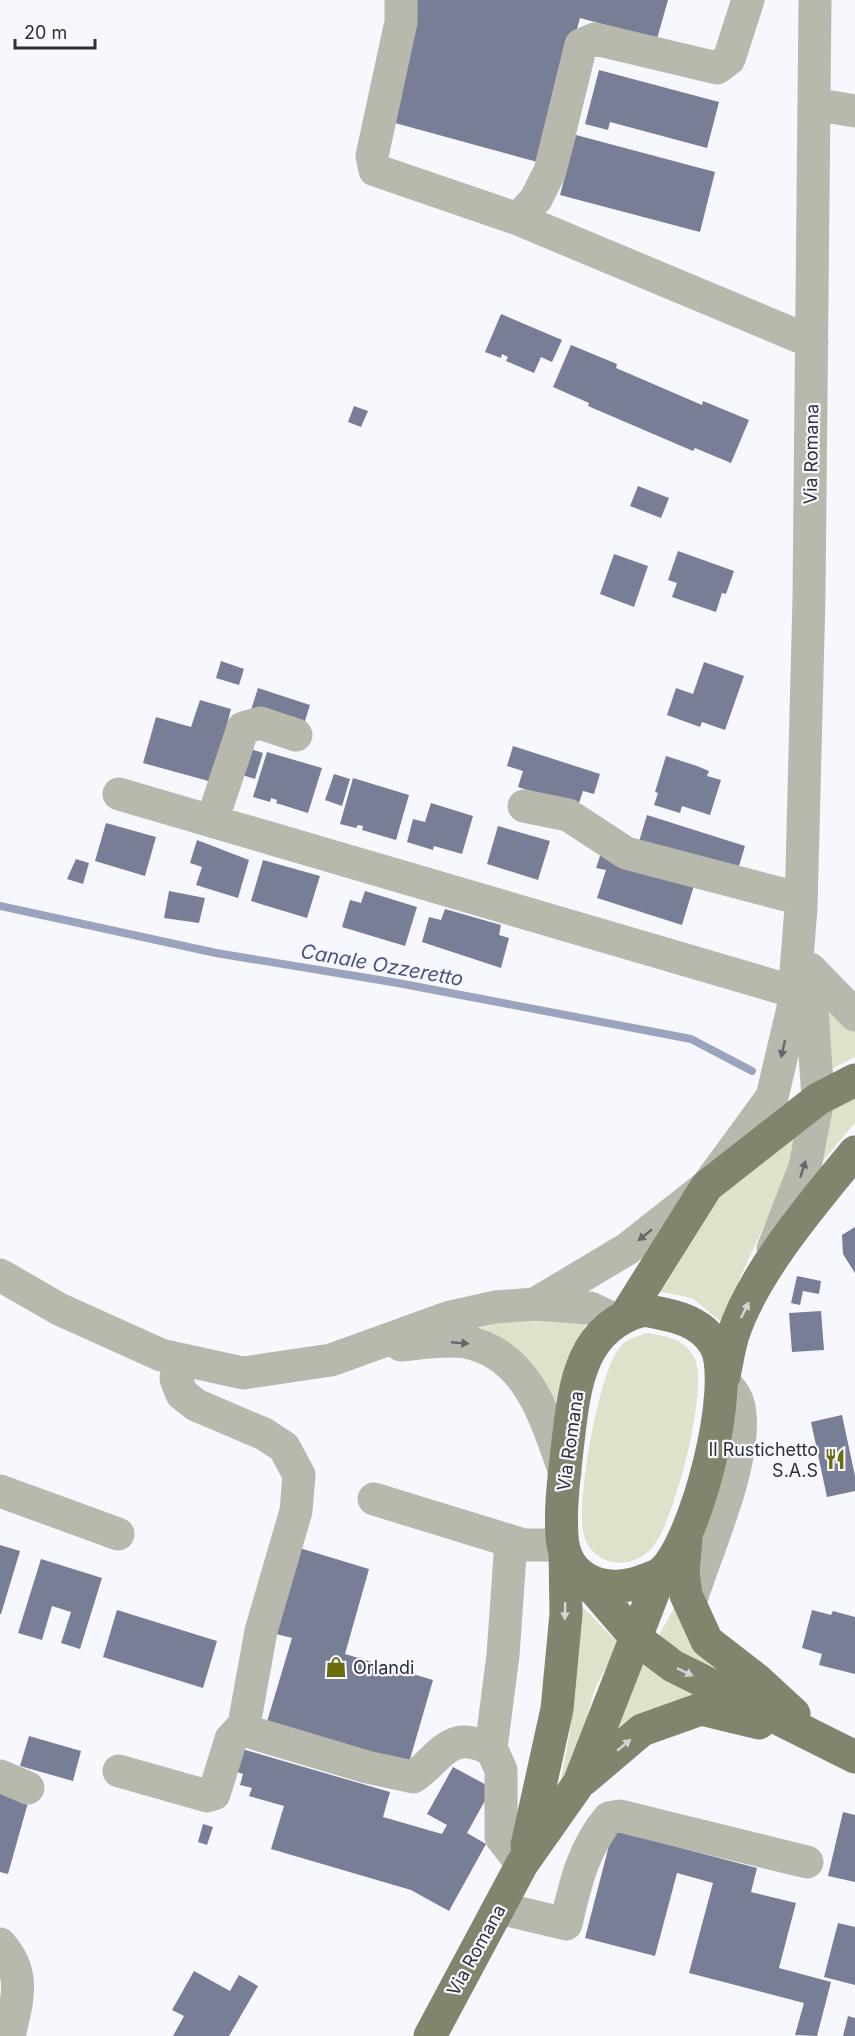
<svg xmlns="http://www.w3.org/2000/svg" width="855" height="2036" font-family="Inter,sans-serif">
<style>
.green{fill:#dfe2ca}
.lines{fill:none;stroke-linecap:round;stroke-linejoin:round}
.stream{stroke:#9ca3be;stroke-width:8}
.building{fill:#797e97}
.minor{stroke:#b8b9ad;stroke-width:33}
.major{stroke:#82846e;stroke-width:33}
.oneway{fill:#656768}
.oneway2{fill:#d4d5d3}
.labels{text-anchor:middle;dominant-baseline:central;stroke-width:4.5;stroke-linejoin:round;paint-order:stroke}
.street-label{font-size:18px;fill:#2d303a;stroke:#f7f8fe}
.poi-label{font-size:18px;fill:#2d303a;stroke:#f7f8fe;text-anchor:end}
.water-label{font-size:20px;font-style:italic;fill:#4a5282;stroke:#f7f8fe}
</style>
<rect width="100%" height="100%" fill="#f7f8fe"/>
<path class="green" d="M825 1004 855 1027V1057L827 1071Z
M855 1096V1123L814 1171 829 1111Z
M789 1138 796 1143 787 1176 720 1321 692 1298 646 1289 726 1188Z
M534 1318 588 1321 566 1362 556 1401 528 1365 472 1331 503 1321Z
M648 1333C665 1336 685 1339 694 1357 710 1386 675 1516 655 1544 636 1571 594 1569 584 1536 575 1506 599 1370 620 1347 628 1338 637 1336 648 1333Z
M576 1600 618 1643 594 1691 576 1760 557 1801 570 1731Z
M675 1606 695 1649 719 1674 658 1637Z
M640 1658 702 1698 615 1731Z"/>
<g class="lines">
<path class="stream" d="M0 906 216 953 398 983 691 1039 752 1071"/>
</g>
<path class="building" d="M417 0H668L657 39 580 18 541 163 384 120Z
M599 70 719 102 707 148 610 122 608 130 585 124Z
M576 135 715 172 700 232 560 195Z
M501 314 562 340 552 362 541 357 534 373 506 361 508 357 502 354 501 358 485 352Z
M571 345 617 364 616 368 702 405 703 401 749 420 731 463 695 448 693 451 588 406 589 403 553 387Z
M354 406 368 411 361 427 348 422Z
M638 486 669 498 661 518 630 506Z
M678 551 734 571 726 594 722 593 716 612 672 597 677 583 668 580Z
M614 554 648 566 634 607 600 594Z
M221 661 244 669 239 685 216 678Z
M704 662 744 676 725 730 702 722 700 727 667 715 676 688 693 694Z
M258 688 310 705 303 727 251 710Z
M200 700 231 709 212 782 143 763 156 717 191 727Z
M513 746 600 774 594 794 583 791 578 806 518 787 523 771 507 766Z
M248 748 263 753 255 779 239 774Z
M267 752 322 768 308 813 276 803 277 800 271 798 270 802 253 797Z
M666 756 697 766 709 771 707 776 721 780 710 815 682 806 680 813 654 805 658 793 655 792Z
M334 774 350 779 342 806 325 800Z
M353 778 409 795 396 840 362 830 363 826 358 825 356 828 340 824Z
M431 803 473 816 462 854 434 846 433 850 407 842 413 819 425 822Z
M647 815 745 846 736 876 638 845Z
M106 823 156 837 145 876 95 861Z
M498 826 550 841 538 880 487 864Z
M197 840 249 860 238 898 196 885 202 867 190 863Z
M601 853 695 882 682 925 597 898 606 870 596 868Z
M76 859 89 863 83 884 67 879Z
M263 860 320 876 307 918 251 901Z
M169 891 205 898 199 923 164 918Z
M365 891 417 907 405 946 342 927 350 900 361 903Z
M445 909 501 925 499 935 509 938 501 968 422 942 429 917 441 920Z
M855 1227V1273L843 1254 842 1235Z
M797 1276 821 1281 819 1294 803 1291 800 1305 791 1303Z
M821 1311 824 1350 792 1352 789 1313Z
M842 1415 855 1476V1491L827 1497 811 1422Z
M0 1545 20 1551 1 1614H0Z
M293 1546 369 1569 345 1654 433 1680 408 1766 266 1725 292 1638 268 1632Z
M41 1559 102 1578 80 1649 61 1643 71 1612 52 1606 42 1640 18 1633Z
M117 1610 217 1641 203 1688 103 1657Z
M812 1610 831 1615 833 1611 855 1617V1674L819 1665 822 1654 802 1648Z
M29 1736 81 1751 73 1781 20 1766Z
M235 1747 390 1792 383 1817 442 1834 447 1825 427 1814 453 1767 492 1788 467 1833 486 1844 449 1911 411 1890 271 1849 284 1806 249 1796 252 1788 240 1785 243 1774 229 1769Z
M0 1791 29 1799 8 1874 0 1872Z
M843 1812 855 1815V1882L828 1876Z
M203 1824 213 1827 207 1845 198 1842Z
M613 1830 757 1868 751 1892 796 1903 779 1968 831 1982 817 2036 795 2035 804 2003 689 1973 713 1883 677 1873 655 1956 585 1938Z
M838 1923 855 1927V1985L824 1977Z
M194 1971 230 1991 239 1975 258 1986 229 2036H173L184 2016 172 2010Z
M848 2016 855 2018V2036H843Z"/>
<g class="lines">
<path class="minor" d="M401 0V22L372 156 375 170 518 219 812 342
M814 104 855 111
M518 219 536 199 550 171 581 45 595 39 717 68 729 59 748 0
M119 794 795 992
M524 806 568 815 626 853 801 899
M212 821 243 728 260 723 296 735
M810 969 855 1015
M773 1249 805 1167 818 1099 810 978
M0 1275 59 1309 161 1355 243 1373 331 1360 450 1317 495 1307 535 1304 590 1308 616 1320
M535 1304 627 1249 707 1186 772 1097 793 1008 801 908 809 597 815 0
M401 1345C421 1343 446 1339 466 1342 529 1354 547 1422 565 1473
M178 1359 176 1379 182 1394 196 1405 264 1434 284 1447 299 1475 296 1511 261 1631 244 1725 250 1732 367 1767 413 1777C430 1767 443 1743 463 1742 471 1741 483 1746 491 1748
M0 1491 118 1534
M374 1499 524 1545H563
M511 1541 503 1655 491 1748 501 1770V1837L522 1864
M690 1603C705 1553 752 1453 738 1403 736 1394 728 1387 723 1380
M119 1771 207 1796 214 1794 231 1739 244 1725
M0 1776 28 1788
M499 1908 566 1924C575 1885 583 1848 609 1818L620 1816 807 1862
M0 1944C27 1974 17 2001 9 2036"/>
<path class="major" d="M644 1310C670 1315 700 1319 715 1345 737 1384 696 1544 661 1573 657 1576 650 1578 645 1580 608 1596 564 1581 562 1536 560 1507 564 1478 567 1450 574 1392 577 1327 644 1310Z
M626 1315 707 1186 818 1099 855 1080
M724 1376C727 1362 729 1348 733 1335 753 1273 813 1203 855 1152
M686 1538 683 1573 686 1595 707 1641 756 1679 794 1714
M587 1581 637 1639 673 1666 855 1757
M583 1780 642 1730 701 1709 759 1723
M527 1845 557 1709 566 1614 565 1552
M430 2036 522 1864 579 1783 661 1573"/>
</g>
<defs><path id="oneway-solid" d="M-6-.8H1V-3.2L6.5 0L1 3.2V.8H-6Z" transform="scale(1.5)"/></defs>
<g class="oneway">
<use href="#oneway-solid" transform="translate(783 1049) rotate(103)"/>
<use href="#oneway-solid" transform="translate(803 1169) rotate(-72)"/>
<use href="#oneway-solid" transform="translate(645 1235) rotate(141)"/>
<use href="#oneway-solid" transform="translate(460 1343) rotate(5)"/>
</g>
<g class="oneway2">
<use href="#oneway-solid" transform="translate(745 1310) rotate(-63)"/>
<use href="#oneway-solid" transform="translate(565 1611) rotate(91)"/>
<use href="#oneway-solid" transform="translate(685 1672) rotate(26)"/>
<use href="#oneway-solid" transform="translate(624 1745) rotate(-40)"/>
</g>
<defs>
<symbol id="restaurant-bare" viewBox="-9 -9 18 18"><path d="M-5-6h1v4h1v-4h1v4h1v-4h1v5L-1.5 .5V6h-2V.5L-5-1ZM5-6V6H3V1.5H1.5Q1.5-4 5-6Z" fill="#696c0f" stroke="#f7f8fe" stroke-width="2.5" paint-order="stroke"/></symbol>
<symbol id="shop-bare" viewBox="-9 -9 18 18"><path d="M-5-2.5h2.3a2.7 3.5 0 0 1 5.4 0H5L5.5 6h-11ZM-1.5-2.5h3a1.5 2.3 0 0 0-3 0Z" fill="#696c0f" stroke="#f7f8fe" stroke-width="2.5" paint-order="stroke"/></symbol>
</defs>
<g fill-rule="evenodd">
<use href="#restaurant-bare" x="820" y="1444" width="30" height="30"/>
<use href="#shop-bare" x="321" y="1652" width="30" height="30"/>
</g>
<g class="labels">
<g class="street-label">
<text transform="translate(811 454) rotate(-89)">Via Romana</text>
<text transform="translate(570 1441) rotate(-82)">Via Romana</text>
<text transform="translate(476 1950) rotate(-61)">Via Romana</text>
</g>
<g class="poi-label">
<text x="818" y="1449">Il Rustichetto<tspan x="818" dy="21">S.A.S</tspan></text>
<text x="353" y="1667" text-anchor="start">Orlandi</text>
</g>
<g class="water-label">
<text transform="translate(382 965) rotate(10)">Canale Ozzeretto</text>
</g>
</g>
<path d="M15 39v9h80v-9" fill="none" stroke="#2d303a" stroke-width="3"/>
<text x="24" y="39" font-size="18" fill="#2d303a" stroke="#f7f8fe" stroke-width="4.5" paint-order="stroke">20 m</text>
</svg>
